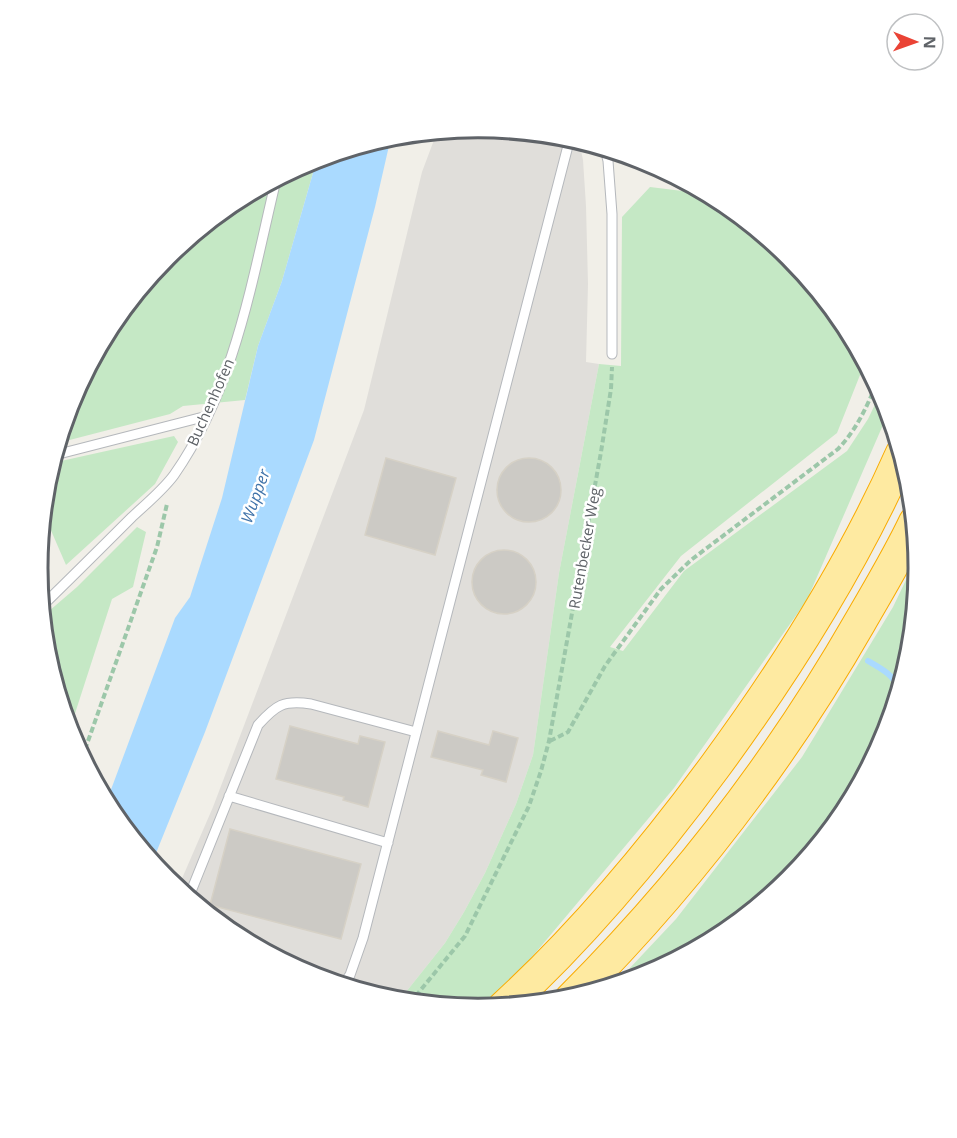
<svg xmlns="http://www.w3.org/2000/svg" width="957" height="1138" font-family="'Open Sans',sans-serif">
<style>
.industrial{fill:#e0deda}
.green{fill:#c5e8c5}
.water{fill:#aadaff}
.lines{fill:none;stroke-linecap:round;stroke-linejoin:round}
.stream{stroke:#aadaff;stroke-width:6}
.building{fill:#cccac5;stroke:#d6d1c6;stroke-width:1.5}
.service-casing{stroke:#b5b8bc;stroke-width:11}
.trunk-casing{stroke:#f9ab00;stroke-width:34}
.path{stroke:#9cc7a9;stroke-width:4;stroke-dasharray:6 3;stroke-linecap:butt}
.service{stroke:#fff;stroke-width:9}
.trunk{stroke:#feeaa1;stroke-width:32}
.labels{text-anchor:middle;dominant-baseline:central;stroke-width:5;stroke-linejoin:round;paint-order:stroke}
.street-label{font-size:15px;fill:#5f6368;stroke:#fff}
.water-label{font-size:16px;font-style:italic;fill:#4174aa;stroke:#fff}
.rim{fill:none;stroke:#5f6368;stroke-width:3}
</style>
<rect width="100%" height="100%" fill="#f1efe8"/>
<path class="industrial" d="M479 128 565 137 579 141 583 160 586 206 588 284 586 362 599 364 559 573 533 755 516 804 485 873 464 912 445 943 398 1002 309 976 233 935 177 890 213 807 364 410 422 172 437 132Z"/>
<path class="green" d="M317 159 282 281 258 346 245 400 183 406 170 414 58 443 71 400 112 324 167 257 234 202Z
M650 187 707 194 724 203 791 257 845 324 877 384 860 375 837 433 681 556 610 647 623 651 684 571 847 451 868 419 881 392 889 411 807 600 674 788 506 988 480 1010 398 1002 445 943 464 912 485 873 516 804 533 755 559 573 599 364 621 366 622 217Z
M174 436 178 442 155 484 66 565 43 512 46 483 52 463Z
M137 527 146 532 133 587 112 599 69 732 46 655 42 617 77 587Z
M918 555 919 569 911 655 886 738 845 814 790 881 723 936 647 977 612 987 676 919 802 757 893 607Z"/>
<path class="water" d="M391 137 375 207 314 440 205 732 152 863 112 814 106 803 175 618 190 597 222 498 258 346 282 281 317 159Z"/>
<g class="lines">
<path class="stream" d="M868 661C882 669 894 675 900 691"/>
</g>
<path class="building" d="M386 458 456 478 435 555 365 535Z
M497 490a32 32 0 1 1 64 0a32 32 0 1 1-64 0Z
M472 582a32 32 0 1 1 64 0a32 32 0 1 1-64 0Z
M290 726 358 744 360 736 385 742 368 807 343 800 344 797 276 779Z
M438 731 489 745 493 731 518 738 506 782 481 775 483 770 431 757Z
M230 829 361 864 341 939 210 905Z"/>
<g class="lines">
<defs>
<path id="service" d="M605 149 608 161 612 214V354
M55 455 207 416
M41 607C72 577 102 547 132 517 146 504 163 490 174 475 235 388 252 280 276 180
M229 796 388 843
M188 899 258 725C276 705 283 700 311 704L416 732
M342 986 350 975 363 938 570 138"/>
<path id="trunk" d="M570 1000C683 887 781 760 860 622 879 589 899 556 915 522
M503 1008C583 935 652 852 716 765 788 667 853 564 902 453"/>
</defs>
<use href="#service" class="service-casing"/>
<use href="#trunk" class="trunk-casing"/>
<path class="path" d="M550 741 568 732 605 666 661 589 691 560 838 449C857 429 866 408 877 383
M82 758 157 547 167 504
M410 1003 465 936 529 806 541 771 549 741 601 452 611 389 612 367"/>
<use href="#service" class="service"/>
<use href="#trunk" class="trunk"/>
</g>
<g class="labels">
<g class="street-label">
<text transform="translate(210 402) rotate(-66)">Buchenhofen</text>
<text transform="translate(584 548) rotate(-80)">Rutenbecker Weg</text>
</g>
<g class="water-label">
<text transform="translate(255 496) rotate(-70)">Wupper</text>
</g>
</g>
<path d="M0 0H957V1138H0ZM48 568a430 430 0 1 1 860 0a430 430 0 1 1-860 0Z" fill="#fff" fill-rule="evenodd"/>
<path class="rim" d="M48 568a430 430 0 1 1 860 0a430 430 0 1 1-860 0Z"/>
<g transform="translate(915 42) rotate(91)"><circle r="28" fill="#ffffff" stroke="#bfc1c3" stroke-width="1.5"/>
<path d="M0-4.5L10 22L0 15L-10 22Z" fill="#ea4335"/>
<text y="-9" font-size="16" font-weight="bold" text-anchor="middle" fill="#5f6368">N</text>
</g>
</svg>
